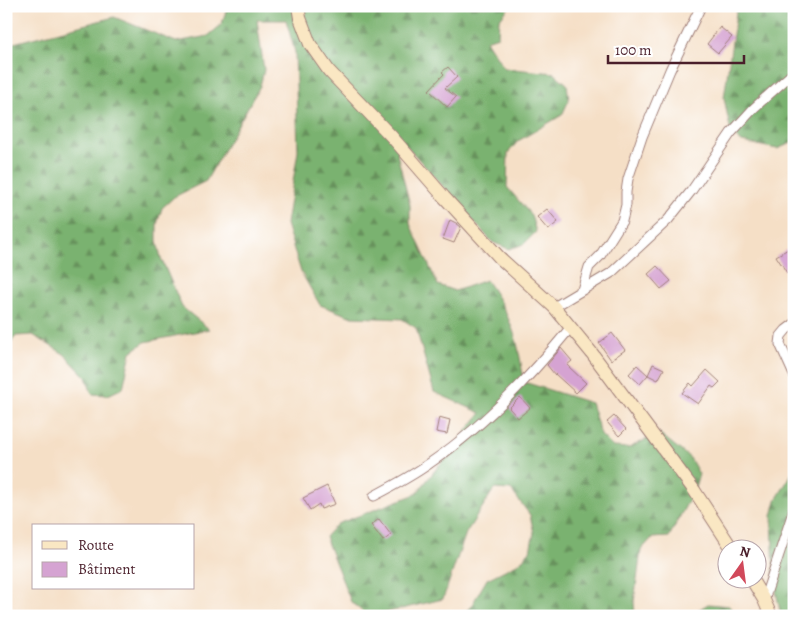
<svg xmlns="http://www.w3.org/2000/svg" width="800" height="622" font-family="Alegreya,serif">
<style>
.forest{fill:url(#forest-firs);stroke:#62684d}
.building{fill:#d5a3d2}
.lines{fill:none;stroke-linecap:round;stroke-linejoin:round}
.street-casing{stroke:#a07f78;stroke-width:11}
.secondary-casing{stroke:#a07f78;stroke-width:14}
.street{stroke:#fff;stroke-width:9}
.secondary{stroke:#fae7c3;stroke-width:12}
</style>
<defs>
<pattern id="forest-firs" width="22" height="20" patternUnits="userSpaceOnUse" patternTransform="scale(1.25)"><rect width="22" height="20" fill="#7ab26f"/><path d="M5 1l3.5 6h-7zM16 11l3.5 6h-7z" fill="#66905b"/></pattern>
</defs>
<rect width="100%" height="100%" fill="#fff"/>
<filter id="ink" filterUnits="userSpaceOnUse"><feTurbulence type="fractalNoise" baseFrequency=".02" numOctaves="2"/><feDisplacementMap in="SourceGraphic" scale="10" xChannelSelector="R" yChannelSelector="G"/><feConvolveMatrix kernelMatrix="1 2 1 2 8 2 1 2 1" color-interpolation-filters="sRGB"/></filter>
<filter id="wash" filterUnits="userSpaceOnUse"><feTurbulence type="fractalNoise" baseFrequency=".0096" numOctaves="4" result="noise"/><feDisplacementMap in="SourceGraphic" scale="20" xChannelSelector="R" yChannelSelector="G"/><feGaussianBlur stdDeviation="1.12" result="paint"/><feColorMatrix in="noise" values="0 0 0 0 0 0 0 0 0 0 0 0 0 0 0 0 0 1.4 0 .05"/><feComposite in="paint" operator="in"/></filter>
<g filter="url(#wash)">
<rect width="100%" height="100%" fill="#f5dfc6"/>
<path class="forest" d="M228 6H510L499 20 498 36 486 40 504 68 554 73 567 84 569 100 562 115 518 141 508 153 507 187 531 215 536 232 524 244 509 249 492 242 406 145 397 154 410 205V224L438 285 455 291 486 280C500 299 511 321 517 343 520 356 522 369 524 382L591 403 601 435 613 447 629 448 659 433 690 458 699 474 694 490 669 537 652 538 641 550 634 602 635 616H461L470 608 487 579 519 563 530 551 534 533 530 515 511 490 494 489 466 533 443 599 380 614 363 612 351 602 325 537 337 524 416 494 481 413 434 392 416 328 402 319 352 317 320 305 301 272 286 224 298 151 295 52 286 20H257L264 70 260 86 206 181 174 197 162 208 157 224V241L161 258 182 307 209 329 145 342 131 352 123 388 108 395 92 394 86 377 64 354 33 335 16 336 6 349V45L114 17 176 42 208 36 221 25Z
M737 6H794V142L777 149 742 142 731 133 724 98Z
M794 470V616H781L774 581 772 516 776 500Z
M708 604 729 606 736 616H692L693 613Z"/>
<g id="blocks">
<path class="building" d="M720 27 732 37 718 53 707 44Z
M448 67 457 77 445 88 456 97 447 107 429 90 444 74 442 72Z
M547 209 558 222 548 230 537 217Z
M450 220 456 223 461 227 454 243 443 239Z
M790 248 794 254V269L787 273 776 256Z
M657 266 671 281 661 289 648 274Z
M612 333 625 350 611 360 599 343Z
M561 348 572 361 567 365 586 383 576 393 555 374V375L547 365Z
M653 364 664 369 658 380 648 375Z
M637 365 648 375 640 384 629 374Z
M707 370 720 382 714 388 711 386 698 404 682 393 690 383 693 386Z
M520 397 530 408 518 418 509 408Z
M614 416 626 429 619 436 607 422Z
M439 417 450 420 447 434 436 432Z
M327 486 335 504 321 509 319 504 310 510 303 498Z
M379 519 391 535 383 541 371 525Z"/>
</g>
</g>
<g filter="url(#ink)">
<use href="#blocks" fill-opacity="0" stroke="#a07f78" stroke-width="1"/>
<g class="lines">
<defs>
<path id="street" d="M582 290 589 267 600 256 622 221 626 205V192L628 179 642 137 670 70 701 6
M554 307 611 273 668 220 692 190 731 133 754 108 794 72
M794 324 786 330 781 336 780 344 794 375
M374 496C393 486 412 476 430 463 483 427 531 376 571 327
M764 600 794 509"/>
<path id="secondary" d="M298 6 300 18 310 44 329 71 392 137 444 197 500 258 554 307 591 352 694 490 733 550
M752 580 764 600 771 616"/>
</defs>
<use href="#street" class="street-casing"/>
<use href="#secondary" class="secondary-casing"/>
<use href="#street" class="street"/>
<use href="#secondary" class="secondary"/>
</g>
</g>
<rect width="800" height="622" fill="none" stroke="#fff" stroke-width="25"/>
<rect x="32" y="524" width="162" height="65" fill="#ffffff" stroke="#b7a5aa"/>
<rect x="42" y="541" width="25" height="8" fill="#fae7c3" stroke="#b7a5aa"/>
<text x="78" y="550" font-size="15" fill="#4a1f2b">Route</text>
<rect x="42" y="562" width="25" height="15" fill="#d5a3d2" stroke="#b7a5aa"/>
<text x="78" y="574" font-size="15" fill="#4a1f2b">Bâtiment</text>
<g transform="translate(742 564) rotate(14)"><circle r="24" fill="#ffffff" stroke="#b7a5aa"/>
<path d="M0-4L9 19L0 12L-9 19Z" fill="#d1495b"/>
<text y="-8" font-size="14" font-weight="bold" text-anchor="middle" fill="#4a1f2b">N</text>
</g>
<path d="M608 55v8h136v-8" fill="none" stroke="#4a1f2b" stroke-width="2.5"/>
<text x="615" y="55" font-size="15" fill="#4a1f2b" stroke="#ffffff" stroke-width="4" paint-order="stroke">100 m</text>
</svg>
